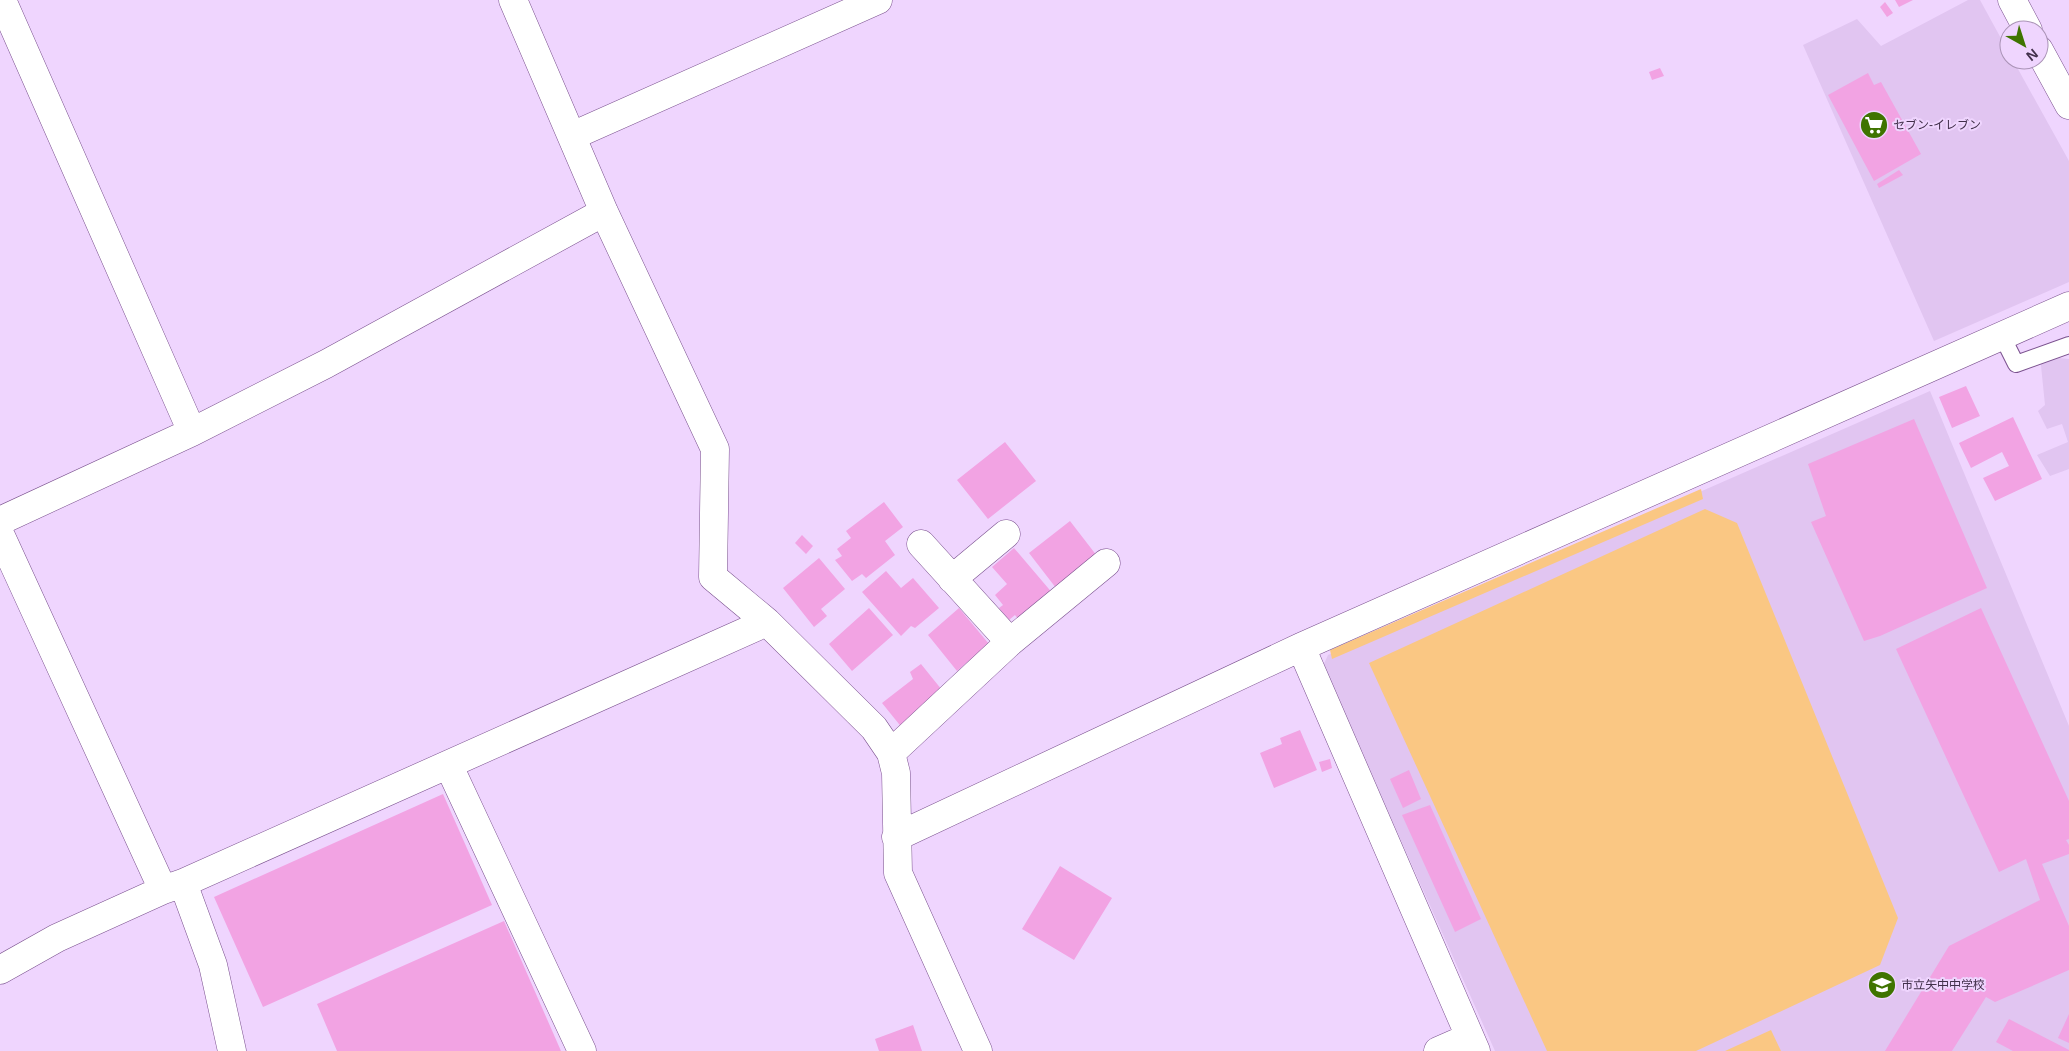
<svg xmlns="http://www.w3.org/2000/svg" width="2069" height="1051" font-family="Arial,'Noto Sans JP',sans-serif">
<style>
.built{fill:#e1c5f1}
.green{fill:#fac783}
.building{fill:#f2a3e3}
.lines{fill:none;stroke-linecap:round;stroke-linejoin:round}
.lane-casing{stroke:#7a518e;stroke-width:18}
.street-casing{stroke:#7a518e;stroke-width:29}
.secondary-casing{stroke:#7a518e;stroke-width:29}
.lane{stroke:#fff;stroke-width:16}
.street{stroke:#fff;stroke-width:28}
.secondary{stroke:#fff;stroke-width:28}
.labels{text-anchor:middle;dominant-baseline:central;stroke-width:4;stroke-linejoin:round;paint-order:stroke}
.poi-label{font-size:12px;fill:#42304b;stroke:#efd5fe;text-anchor:start}
</style>
<rect width="100%" height="100%" fill="#efd5fe"/>
<path class="built" d="M1968 0H1980L2009 53V60H2013L2069 161V282L1934 341 1803 45 1857 19 1881 46Z
M2040 356 2069 359V469L2050 476 2037 455 2068 442 2062 424 2047 429 2038 411 2045 405Z
M1930 391 2069 726V1051H1495L1323 666 1328 655Z"/>
<path class="green" d="M1701 489 1703 499 1332 659 1330 650Z
M1705 509 1737 523 1898 918 1880 965 1696 1051H1547L1369 663Z
M1771 1030 1781 1051H1725Z"/>
<path class="building" d="M1895 0H1913L1899 7Z
M1885 2 1893 13 1887 17 1880 7Z
M1660 68 1664 76 1652 80 1649 72Z
M1868 73 1874 85 1881 82 1921 154 1874 181 1828 95Z
M1899 170 1903 175 1879 188 1877 184Z
M1966 386 1980 416 1952 428 1939 397Z
M2013 417 2042 479 1995 501 1983 478 2009 466 2002 452 1971 468 1959 443Z
M1914 419 1987 588 1880 636 1864 641 1811 522 1826 516 1808 464Z
M1005 442 1036 481 988 519 957 480Z
M884 502 903 527 885 541 895 555 866 578 862 574 852 581 835 560 842 556 837 549 851 538 846 531Z
M1070 521 1097 556 1056 588 1029 553Z
M802 535 813 546 806 554 795 543Z
M1014 548 1054 595 1021 623 1015 615 1009 620 999 608 1003 605 995 595 1007 584 992 567Z
M819 558 845 589 821 609 827 616 814 627 783 588Z
M886 571 901 588 913 578 939 608 915 628 911 626 901 636 862 592Z
M869 608 893 635 852 671 829 644Z
M959 608 989 644 957 671 928 635Z
M1981 608 2069 801V839L2066 840 2069 845V854L2042 864 2069 926V970L1995 1002 1986 997 1952 1051H1885L1949 946 2040 900 2026 859 1999 872 1896 649Z
M921 664 946 695 903 729 882 703 913 679 910 672Z
M1300 730 1317 770 1274 788 1260 753 1282 744 1280 738Z
M1330 759 1332 768 1322 772 1319 762Z
M1409 770 1421 799 1403 808 1390 779Z
M443 794 492 905 263 1007 214 897Z
M1430 805 1481 919 1455 932 1402 815Z
M1060 866 1112 898 1074 960 1022 929Z
M504 921 561 1051H337L317 1004Z
M2069 1014V1043L2058 1038Z
M2009 1019 2069 1050V1051H2013L1996 1042Z
M913 1025 922 1051H879L875 1039Z"/>
<g class="lines">
<defs>
<path id="lane" d="M2002 336 2016 364 2069 345"/>
<path id="street" d="M2 0 192 432
M513 0 604 212 715 449 713 577 767 622 874 728 891 753 896 773 898 873 978 1051
M572 136 878 0
M0 525 4 519 192 432 326 364 604 212
M0 534 163 890
M921 544 1010 642
M952 579 1006 534
M1301 647 1476 1051
M891 753 1010 642 1106 563
M449 766 582 1051
M896 837 1301 647 2069 306
M183 883 213 965 232 1051
M0 970 57 938 163 890 183 883 767 622
M1438 1051 1470 1037"/>
<path id="secondary" d="M2012 0 2028 30
M2039 50 2069 105"/>
</defs>
<use href="#lane" class="lane-casing"/>
<use href="#street" class="street-casing"/>
<use href="#secondary" class="secondary-casing"/>
<use href="#lane" class="lane"/>
<use href="#street" class="street"/>
<use href="#secondary" class="secondary"/>
</g>
<defs>
<symbol id="supermarket-disc" viewBox="-11 -11 22 22"><circle r="9.5" fill="#3f7400" stroke="#efd5fe"/><path d="M-6-5.5h2.5l.6 2H6L4.5 2H-2.5L-4.4-4H-6ZM-1.5 3.2a1.3 1.3 0 1 0 .1 0ZM3 3.2a1.3 1.3 0 1 0 .1 0Z" fill="#fff"/></symbol>
<symbol id="school-disc" viewBox="-11 -11 22 22"><circle r="9.5" fill="#3f7400" stroke="#efd5fe"/><path d="M0-5L7-2L0 1L-7-2ZM-4 1L0 2.5L4 1V4Q0 6-4 4Z" fill="#fff"/></symbol>
</defs>
<g fill-rule="evenodd">
<use href="#supermarket-disc" x="1858" y="109" width="32" height="32"/>
<use href="#school-disc" x="1866" y="969" width="32" height="32"/>
</g>
<g class="labels">
<g class="poi-label">
<text x="1893" y="125">セブン-イレブン</text>
<text x="1901" y="985">市立矢中中学校</text>
</g>
</g>
<g transform="translate(2024 45) rotate(141)"><circle r="24" fill="#efd5fe" stroke="#aa93b6"/>
<path d="M0-4L9 19L0 12L-9 19Z" fill="#3f7400"/>
<text y="-8" font-size="14" font-weight="bold" text-anchor="middle" fill="#42304b">N</text>
</g>
</svg>
